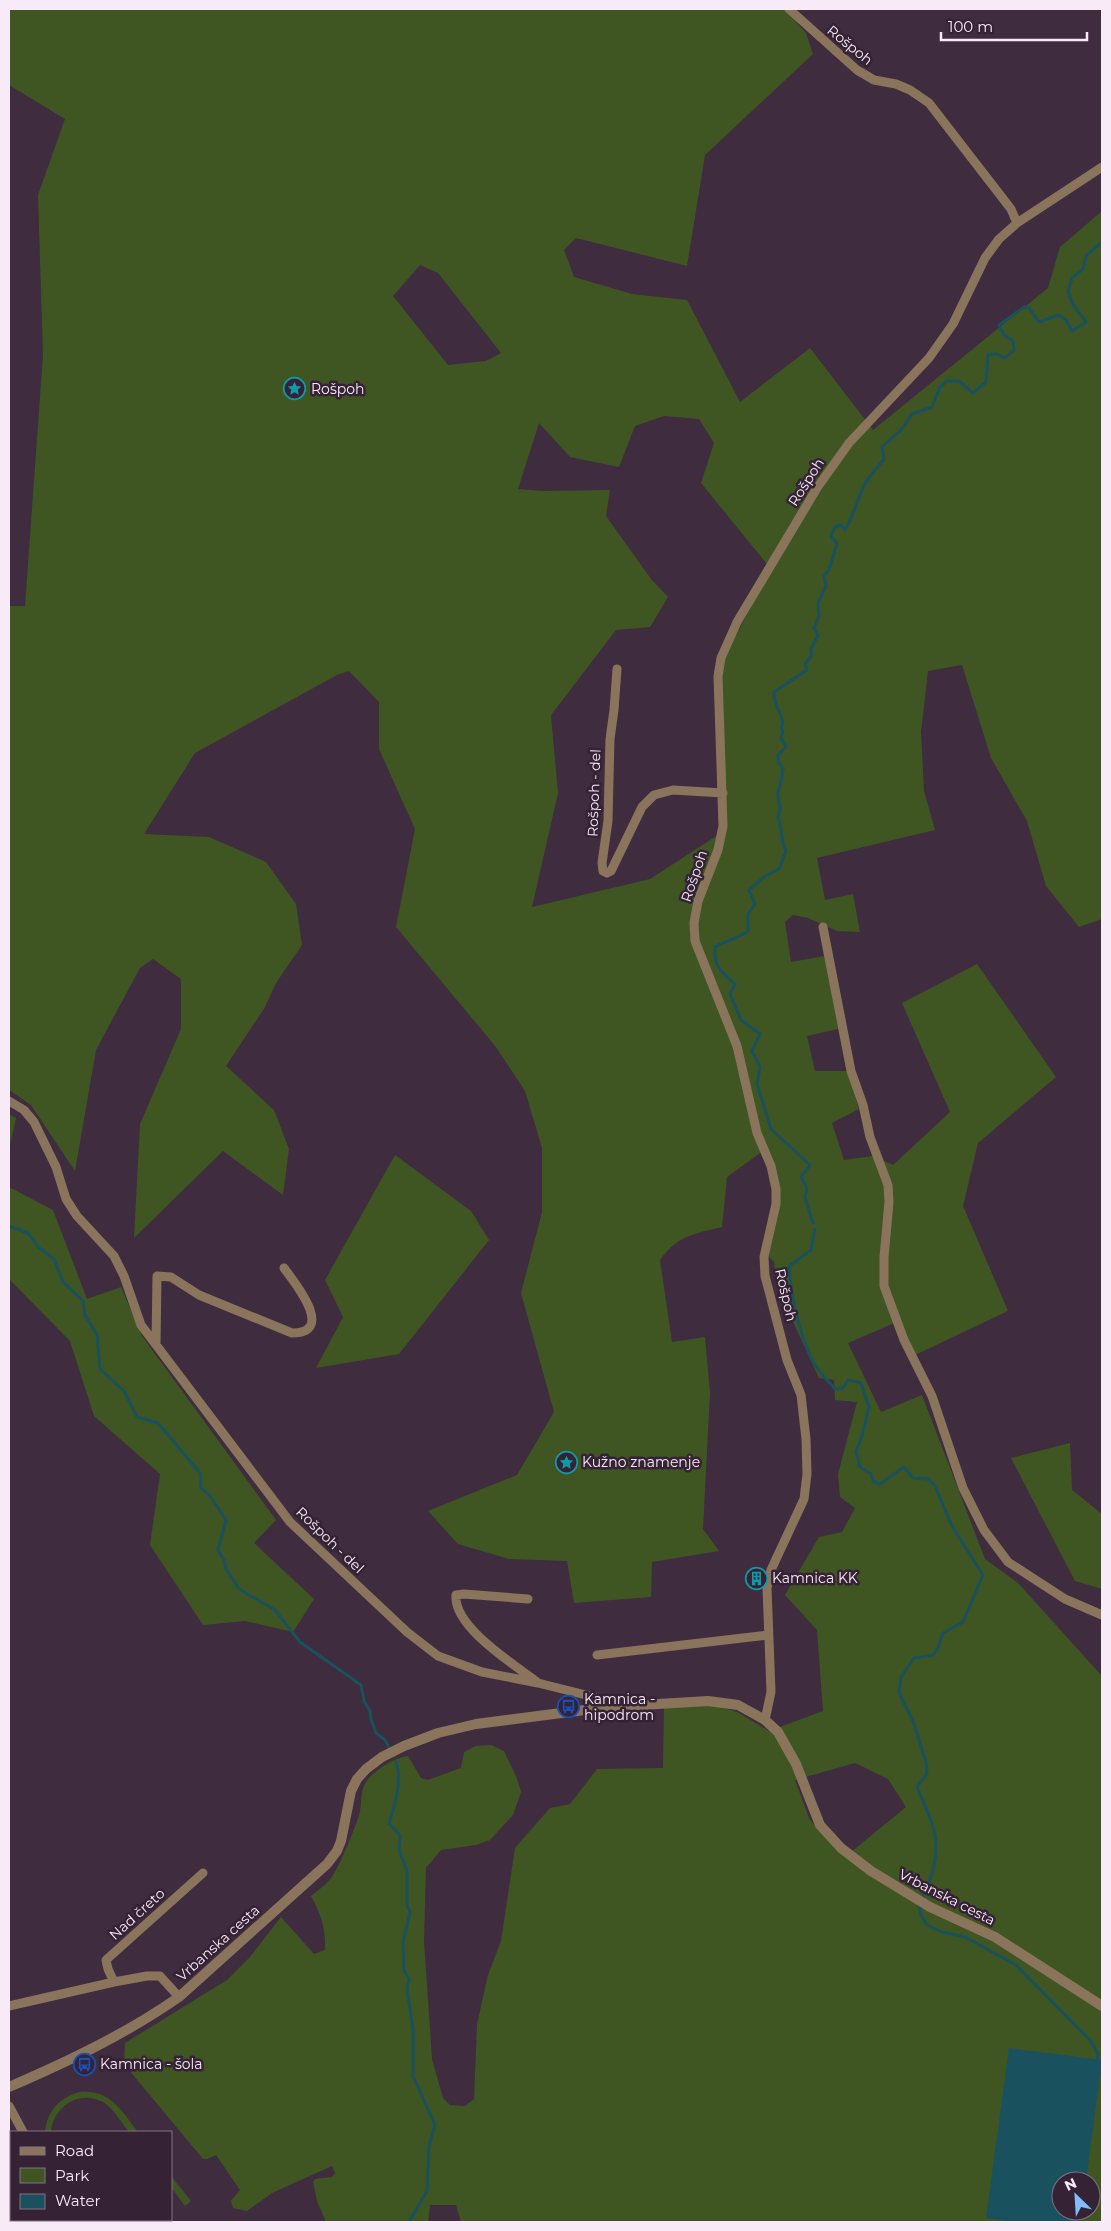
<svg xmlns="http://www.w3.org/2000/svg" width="1111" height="2231" font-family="Montserrat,sans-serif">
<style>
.green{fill:#405622;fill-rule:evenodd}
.water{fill:#19515e}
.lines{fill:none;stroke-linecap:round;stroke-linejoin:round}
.stream{stroke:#19515e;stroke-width:3}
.minor{stroke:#8a755c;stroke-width:9}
.tertiary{stroke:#8a755c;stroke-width:10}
.labels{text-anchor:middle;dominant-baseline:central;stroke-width:5;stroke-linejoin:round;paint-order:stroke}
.street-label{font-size:14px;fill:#f8ebf7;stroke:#352235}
.poi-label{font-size:14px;fill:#f8ebf7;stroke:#352235;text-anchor:start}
</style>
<rect width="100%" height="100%" fill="#3f2c3f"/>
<path class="green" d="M9 9H784L806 33 813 54 705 155 687 266 576 238 564 250 574 277 632 294 687 300 740 402 810 348 873 430 1048 288 1060 247 1102 211V919L1079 927 1046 886 1027 821 991 758 962 665 928 671 921 732 924 791 935 830 817 858 825 900 853 894 860 932 837 931 808 918 793 915 785 922 791 962 825 956 838 1029 807 1036 815 1071H847L859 1109 832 1123 844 1160 873 1156 893 1165 950 1112 902 1003 977 964 1056 1077 978 1143 963 1206 1008 1311 915 1355 899 1321 848 1343 881 1412 922 1395 985 1559 1018 1583 1102 1676V2222H461L456 2205H430L428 2222H326L317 2201 313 2182 315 2179 332 2177 335 2173 332 2166 272 2193 247 2211 233 2208 231 2201 240 2190 216 2155 207 2159H203L124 2064 125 2043 227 1980 250 1957 281 1917 314 1954 325 1950C326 1929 321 1914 311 1896 317 1891 326 1885 331 1878 338 1870 358 1822 360 1811 362 1801 360 1791 366 1782 375 1769 394 1758 408 1756L421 1778 428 1780 461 1768 464 1752 476 1746 491 1745 504 1751 516 1776 521 1792 513 1815 490 1840 476 1845 441 1850 426 1868 424 1941 432 2059 443 2098 450 2105 465 2106 474 2099 477 2024 488 1975 501 1941 515 1848 550 1808 570 1804 597 1769 663 1768 664 1707 705 1702 737 1712 769 1731 823 1711 817 1630 785 1595 819 1537 842 1532 855 1508 840 1497 838 1474 857 1402 835 1400 834 1380 819 1378 778 1289 774 1262 769 1257C777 1218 787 1185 767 1148L727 1177 722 1227C694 1234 678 1235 660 1260L672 1342 705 1337 710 1393 703 1529 719 1551 652 1562 651 1597 574 1603 567 1561 509 1559 458 1544 428 1511 517 1475 554 1412 521 1293 542 1212V1148L525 1091 496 1047 396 927 415 829 379 749V702L349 671 337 675 195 753 144 834 209 837 266 862 296 904 302 945 276 983 265 1007 226 1066 274 1110 289 1149 283 1195 223 1151 134 1238 140 1124 181 1029V979L153 959 140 968 96 1050 75 1171 31 1105 9 1090V606H25L43 355 38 195 65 119 9 85ZM420 265 438 273 501 353 486 361 448 365 393 296ZM664 416 699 419 714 443 701 483 771 569 721 663V833L650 879 532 907 558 793 551 715 616 630 650 627 668 597 651 579 606 516 610 490 542 491 518 489 539 423 570 457 619 467 635 426ZM855 1763 888 1779 906 1807 845 1857 820 1832 809 1818 795 1780ZM1061 2181H1091V2211H1061Z
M9 1114 16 1118 9 1150Z
M395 1155 471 1211 489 1240 399 1354 316 1368 343 1317 325 1280Z
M9 1187 53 1210 87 1299 121 1287 142 1336 276 1520 254 1543 314 1599 293 1632 245 1621 203 1625 150 1545 160 1474 94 1416 70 1341 9 1279Z
M1070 1443 1072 1490 1102 1514V1589L1075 1581 1011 1458Z
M80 2092C110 2089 122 2111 138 2132H129C121 2122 114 2109 103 2102 79 2089 53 2107 51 2132H45C47 2111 60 2097 80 2092Z
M171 2176 191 2201 185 2206 171 2187Z"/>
<path class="water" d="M1009 2048 1102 2060 1086 2181H1061V2211H1082L1080 2222H1016L986 2218Z"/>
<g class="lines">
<path class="stream" d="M813 1223 805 1197 807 1188 801 1177 810 1165 771 1129 757 1084 760 1067 752 1051 760 1034 741 1020 730 994 735 984C721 971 714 968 715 947 726 940 738 939 748 931V914L755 904 749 890 764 877 779 869 786 851C780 840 783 829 778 818 783 804 777 803 778 793 780 784 783 777 783 768L778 762V755L786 747 781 738 783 731 781 728C787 718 773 708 774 692L807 670 805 664 812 655 811 649 818 635 814 628 819 616 818 603 826 586 824 576 829 570 837 544 831 536 835 527 841 525 845 530C854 515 857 499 865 484 870 475 878 467 884 459L882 447 901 430 912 414 932 407 940 387 947 381H959L973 393 986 382 988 355 997 354 1005 358 1014 350 1013 341 1004 335 999 325 1024 307 1029 308 1039 322 1058 315 1066 320 1072 331 1086 322 1072 303 1068 291 1072 278 1083 269 1086 256 1102 242
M9 1226 28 1233 38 1247 54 1259 63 1282 83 1301 85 1315 97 1335 100 1369 124 1391 137 1417 158 1423 200 1473 201 1488 210 1496 226 1520 218 1550 224 1560 226 1569 239 1589 275 1610 300 1642 361 1685 364 1701 370 1711 371 1719 376 1733 385 1740 394 1756
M815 1229 811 1250 789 1266C791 1297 799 1330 811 1358 816 1370 827 1379 835 1389L843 1388 848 1380 861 1383 869 1407 862 1436 856 1451 860 1467 871 1474 873 1481 880 1484 904 1467 913 1478 928 1479 935 1486 952 1526 983 1575 963 1622 943 1633 938 1648 933 1655 914 1658 901 1677 899 1693 913 1721 926 1762 927 1773 917 1787C923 1802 932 1819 935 1835 939 1858 930 1885 919 1905L921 1915 927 1925 942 1932 965 1937 1016 1965 1090 2040 1098 2054 1097 2063
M396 1762C403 1781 394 1805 389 1824L400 1835 399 1850 407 1871V1906L410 1912 403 1943 404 1970 409 1979 407 1989 413 2030V2076L435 2125 429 2146 427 2191 409 2222"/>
<path class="minor" d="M789 9 857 70 874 80 896 84 910 90 929 103 1011 209 1017 223
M617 669 614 710 610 739 608 821 602 863 603 871 607 873 611 871 642 807 654 795 673 790 723 793
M823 927 851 1071 863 1105 870 1137 888 1185 889 1202 884 1257V1286L904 1340 932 1396 963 1488 984 1530 1008 1562 1065 1599 1102 1615
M9 1101 24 1110 34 1122 56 1167 66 1199 77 1216 114 1256 124 1276 141 1325 290 1522 407 1632 438 1656 482 1672 538 1683 594 1697 611 1706
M156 1344 157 1276 171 1277 199 1295 292 1333C336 1333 295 1283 284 1268
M528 1599 464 1594 456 1595C453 1627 515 1665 537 1682
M597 1655 768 1635
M765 1720 771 1692 767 1588 771 1570 804 1499 807 1474 806 1439 801 1395 787 1360 765 1276 764 1257 776 1204V1189L771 1166 757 1133 737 1046 695 941 694 923 698 901 718 850 723 826 718 676 721 658 737 622 817 488 849 443 929 358 953 324 985 258 999 239 1017 223 1102 167
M114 1982 108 1969 106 1960 203 1873
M9 2006 114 1982 147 1976H160L179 1997
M9 2106 23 2132
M86 2220 89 2222"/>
<path class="tertiary" d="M9 2087C67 2062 126 2034 179 1997L327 1864 337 1851 341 1841 351 1791 357 1779 366 1769 382 1757 404 1746 438 1733 476 1724 608 1707 708 1701 738 1705 765 1720 778 1732 796 1764 820 1825 841 1848 871 1871 930 1907 995 1937 1102 2006"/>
</g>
<defs>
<symbol id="sight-ring" viewBox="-11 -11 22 22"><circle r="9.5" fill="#352235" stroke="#0f9aa8" stroke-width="1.5"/><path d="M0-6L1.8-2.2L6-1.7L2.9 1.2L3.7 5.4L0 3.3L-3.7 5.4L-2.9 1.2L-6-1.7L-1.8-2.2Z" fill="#0f9aa8"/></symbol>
<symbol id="building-ring" viewBox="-11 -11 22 22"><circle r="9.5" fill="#352235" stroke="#0f9aa8" stroke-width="1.5"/><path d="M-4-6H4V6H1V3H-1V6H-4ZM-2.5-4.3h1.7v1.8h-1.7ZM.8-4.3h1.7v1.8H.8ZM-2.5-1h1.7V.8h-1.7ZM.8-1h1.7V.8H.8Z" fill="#0f9aa8"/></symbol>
<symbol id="bus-ring" viewBox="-11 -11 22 22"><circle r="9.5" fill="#352235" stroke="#1a4fb4" stroke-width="1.5"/><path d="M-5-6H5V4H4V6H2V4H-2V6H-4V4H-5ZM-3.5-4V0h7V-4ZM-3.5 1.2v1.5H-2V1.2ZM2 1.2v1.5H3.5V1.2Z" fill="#1a4fb4"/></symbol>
</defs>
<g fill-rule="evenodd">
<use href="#sight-ring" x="282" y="376" width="25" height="25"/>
<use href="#sight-ring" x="554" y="1450" width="25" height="25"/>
<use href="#building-ring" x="744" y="1566" width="25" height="25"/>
<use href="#bus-ring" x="556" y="1694" width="25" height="25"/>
<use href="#bus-ring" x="72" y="2052" width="25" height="25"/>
</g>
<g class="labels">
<g class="street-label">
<text transform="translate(850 45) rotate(39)">Rošpoh</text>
<text transform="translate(806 482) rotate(-57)">Rošpoh</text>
<text transform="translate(594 793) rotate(-88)">Rošpoh - del</text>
<text transform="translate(694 876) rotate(-71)">Rošpoh</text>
<text transform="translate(786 1295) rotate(77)">Rošpoh</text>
<text transform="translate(330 1540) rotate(44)">Rošpoh - del</text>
<text transform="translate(947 1897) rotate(27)">Vrbanska cesta</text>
<text transform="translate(137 1914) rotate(-42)">Nad čreto</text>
<text transform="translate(218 1943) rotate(-42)">Vrbanska cesta</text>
</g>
<g class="poi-label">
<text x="311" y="389">Rošpoh</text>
<text x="582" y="1462">Kužno znamenje</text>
<text x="772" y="1578">Kamnica KK</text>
<text x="584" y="1699">Kamnica -<tspan x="584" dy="16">hipodrom</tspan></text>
<text x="100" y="2064">Kamnica - šola</text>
</g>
</g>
<rect width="1111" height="2231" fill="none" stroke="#f8ebf7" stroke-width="20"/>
<rect x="10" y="2131" width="162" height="90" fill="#352235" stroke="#837283"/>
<rect x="20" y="2147" width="25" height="8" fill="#8a755c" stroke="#837283"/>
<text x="55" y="2156" font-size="15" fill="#f8ebf7">Road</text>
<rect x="20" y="2168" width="25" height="15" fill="#405622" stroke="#837283"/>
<text x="55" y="2181" font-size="15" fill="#f8ebf7">Park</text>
<rect x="20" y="2194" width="25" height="15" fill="#19515e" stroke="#837283"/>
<text x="55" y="2206" font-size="15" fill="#f8ebf7">Water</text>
<g transform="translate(1076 2196) rotate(335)"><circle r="24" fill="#352235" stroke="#837283"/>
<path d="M0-4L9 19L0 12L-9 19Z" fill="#80bdfa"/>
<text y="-8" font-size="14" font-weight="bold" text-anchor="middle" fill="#f8ebf7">N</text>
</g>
<path d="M941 32v8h146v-8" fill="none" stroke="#f8ebf7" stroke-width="2.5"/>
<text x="948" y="32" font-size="15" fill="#f8ebf7" stroke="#352235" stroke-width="4" paint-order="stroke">100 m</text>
</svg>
